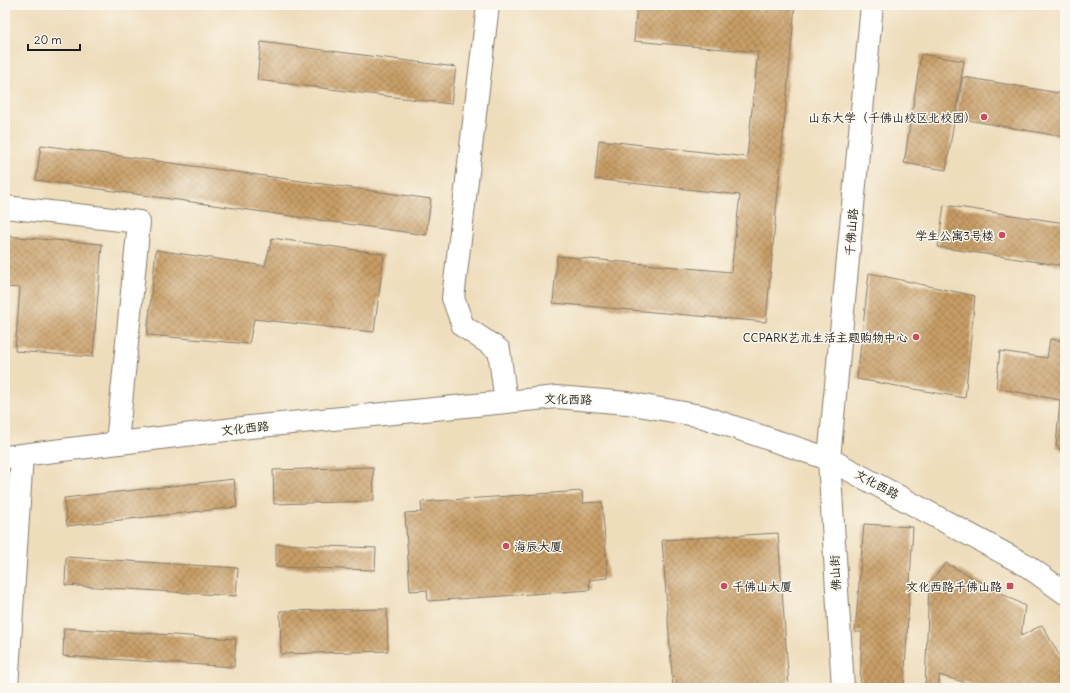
<svg xmlns="http://www.w3.org/2000/svg" width="1070" height="693" font-family="Delius,'LXGW WenKai TC',sans-serif">
<style>
.building{fill:url(#building-cross-hatch)}
.lines{fill:none;stroke-linecap:round;stroke-linejoin:round}
.minor-casing{stroke:#857c6c;stroke-width:24}
.major-casing{stroke:#857c6c;stroke-width:24}
.minor{stroke:#fff;stroke-width:22}
.major{stroke:#fff;stroke-width:22}
.poi-dot{fill:#d1495b;stroke:#fbf7ec;stroke-width:1.5}
.labels{text-anchor:middle;dominant-baseline:central;stroke-width:3;stroke-linejoin:round;paint-order:stroke}
.poi-label{font-size:12px;fill:#1c1c1c;stroke:#fbf7ec;text-anchor:end}
.street-label{font-size:12px;fill:#1c1c1c;stroke:#fbf7ec}
</style>
<defs>
<pattern id="building-cross-hatch" width="8" height="8" patternUnits="userSpaceOnUse"><rect width="8" height="8" fill="#c89e66"/><path d="M0 0l8 8M0 8l8-8" fill="none" stroke="#a28053"/></pattern>
</defs>
<rect width="100%" height="100%" fill="#fbf7ec"/>
<filter id="ink" filterUnits="userSpaceOnUse"><feTurbulence type="fractalNoise" baseFrequency=".025" numOctaves="2"/><feDisplacementMap in="SourceGraphic" scale="8" xChannelSelector="R" yChannelSelector="G"/><feConvolveMatrix kernelMatrix="1 2 1 2 8 2 1 2 1" color-interpolation-filters="sRGB"/></filter>
<filter id="wash" filterUnits="userSpaceOnUse"><feTurbulence type="fractalNoise" baseFrequency=".012" numOctaves="4" result="noise"/><feDisplacementMap in="SourceGraphic" scale="16" xChannelSelector="R" yChannelSelector="G"/><feGaussianBlur stdDeviation="0.9" result="paint"/><feColorMatrix in="noise" values="0 0 0 0 0 0 0 0 0 0 0 0 0 0 0 0 0 1.4 0 .05"/><feComposite in="paint" operator="in"/></filter>
<g filter="url(#wash)">
<rect width="100%" height="100%" fill="#edb"/>
<g id="blocks">
<path class="building" d="M637 5H709L761 10V5H795L766 322 553 303 557 256 731 272 740 195 595 179 599 140 747 157 758 52 634 41Z
M261 42 456 67 451 104 257 80Z
M921 54 964 61 946 170 904 163Z
M963 77 1065 94V137L956 118Z
M41 145 431 199 426 235 36 180Z
M944 205 1065 223V266L938 247Z
M5 236 102 244 93 357 15 351 20 288 5 287Z
M272 238 384 254 374 332 254 319 249 344 147 335 156 250 265 266Z
M869 273 975 296 965 398 857 379Z
M1050 339 1065 341V453L1056 446 1060 400 996 388 1000 351 1047 358Z
M373 467 374 501 274 504 273 470Z
M234 479 237 507 67 526 64 498Z
M582 491 583 503 602 502 608 578 589 580 590 590 428 601 427 590 410 591 405 513 422 512 421 502Z
M864 524 913 527 904 688H860L862 632H855Z
M778 533 789 688H673L662 540Z
M276 544 376 548 375 570 276 567Z
M66 557 238 568 236 596 65 585Z
M946 563 1025 606 1021 636 1042 625 1065 665V688H984L939 675V688H925L929 583Z
M387 609 388 651 281 654 280 611Z
M64 628 236 639 234 667 63 656Z"/>
</g>
</g>
<g filter="url(#ink)">
<use href="#blocks" fill-opacity="0" stroke="#857c6c" stroke-width="1"/>
<g class="lines">
<defs>
<path id="minor" d="M488 5 453 298 463 326 499 350 506 402
M5 207 139 222 117 443
M829 459 843 688
M7 688 22 455"/>
<path id="major" d="M5 457 250 427 557 397 627 403 701 416 829 459 1026 565 1065 593
M829 459 872 5"/>
</defs>
<use href="#minor" class="minor-casing"/>
<use href="#major" class="major-casing"/>
<use href="#minor" class="minor"/>
<use href="#major" class="major"/>
</g>
</g>
<g class="poi-dot">
<circle cx="984" cy="117" r="4"/>
<circle cx="1002" cy="235" r="4"/>
<circle cx="916" cy="337" r="4"/>
<circle cx="506" cy="546" r="4"/>
<circle cx="724" cy="586" r="4"/>
<rect x="1006" y="582" width="8" height="8" rx="2"/>
</g>
<g class="labels">
<g class="poi-label">
<text x="976" y="117">山东大学（千佛山校区北校园）</text>
<text x="994" y="235">学生公寓3号楼</text>
<text x="908" y="337">CCPARK艺术生活主题购物中心</text>
<text x="514" y="546" text-anchor="start">海辰大厦</text>
<text x="732" y="586" text-anchor="start">千佛山大厦</text>
<text x="1002" y="586">文化西路千佛山路</text>
</g>
<g class="street-label">
<text transform="translate(851 232) rotate(-85)">千佛山路</text>
<text transform="translate(568 399) rotate(1)">文化西路</text>
<text transform="translate(245 428) rotate(-6)">文化西路</text>
<text transform="translate(877 484) rotate(28)">文化西路</text>
<text transform="translate(835 573) rotate(-93)">佛山街</text>
</g>
</g>
<rect width="1070" height="693" fill="none" stroke="#fbf7ec" stroke-width="20"/>
<path d="M28 44v6h52v-6" fill="none" stroke="#1c1c1c" stroke-width="2"/>
<text x="34" y="44" font-size="12" fill="#1c1c1c" stroke="#fbf7ec" stroke-width="3" paint-order="stroke">20 m</text>
</svg>
